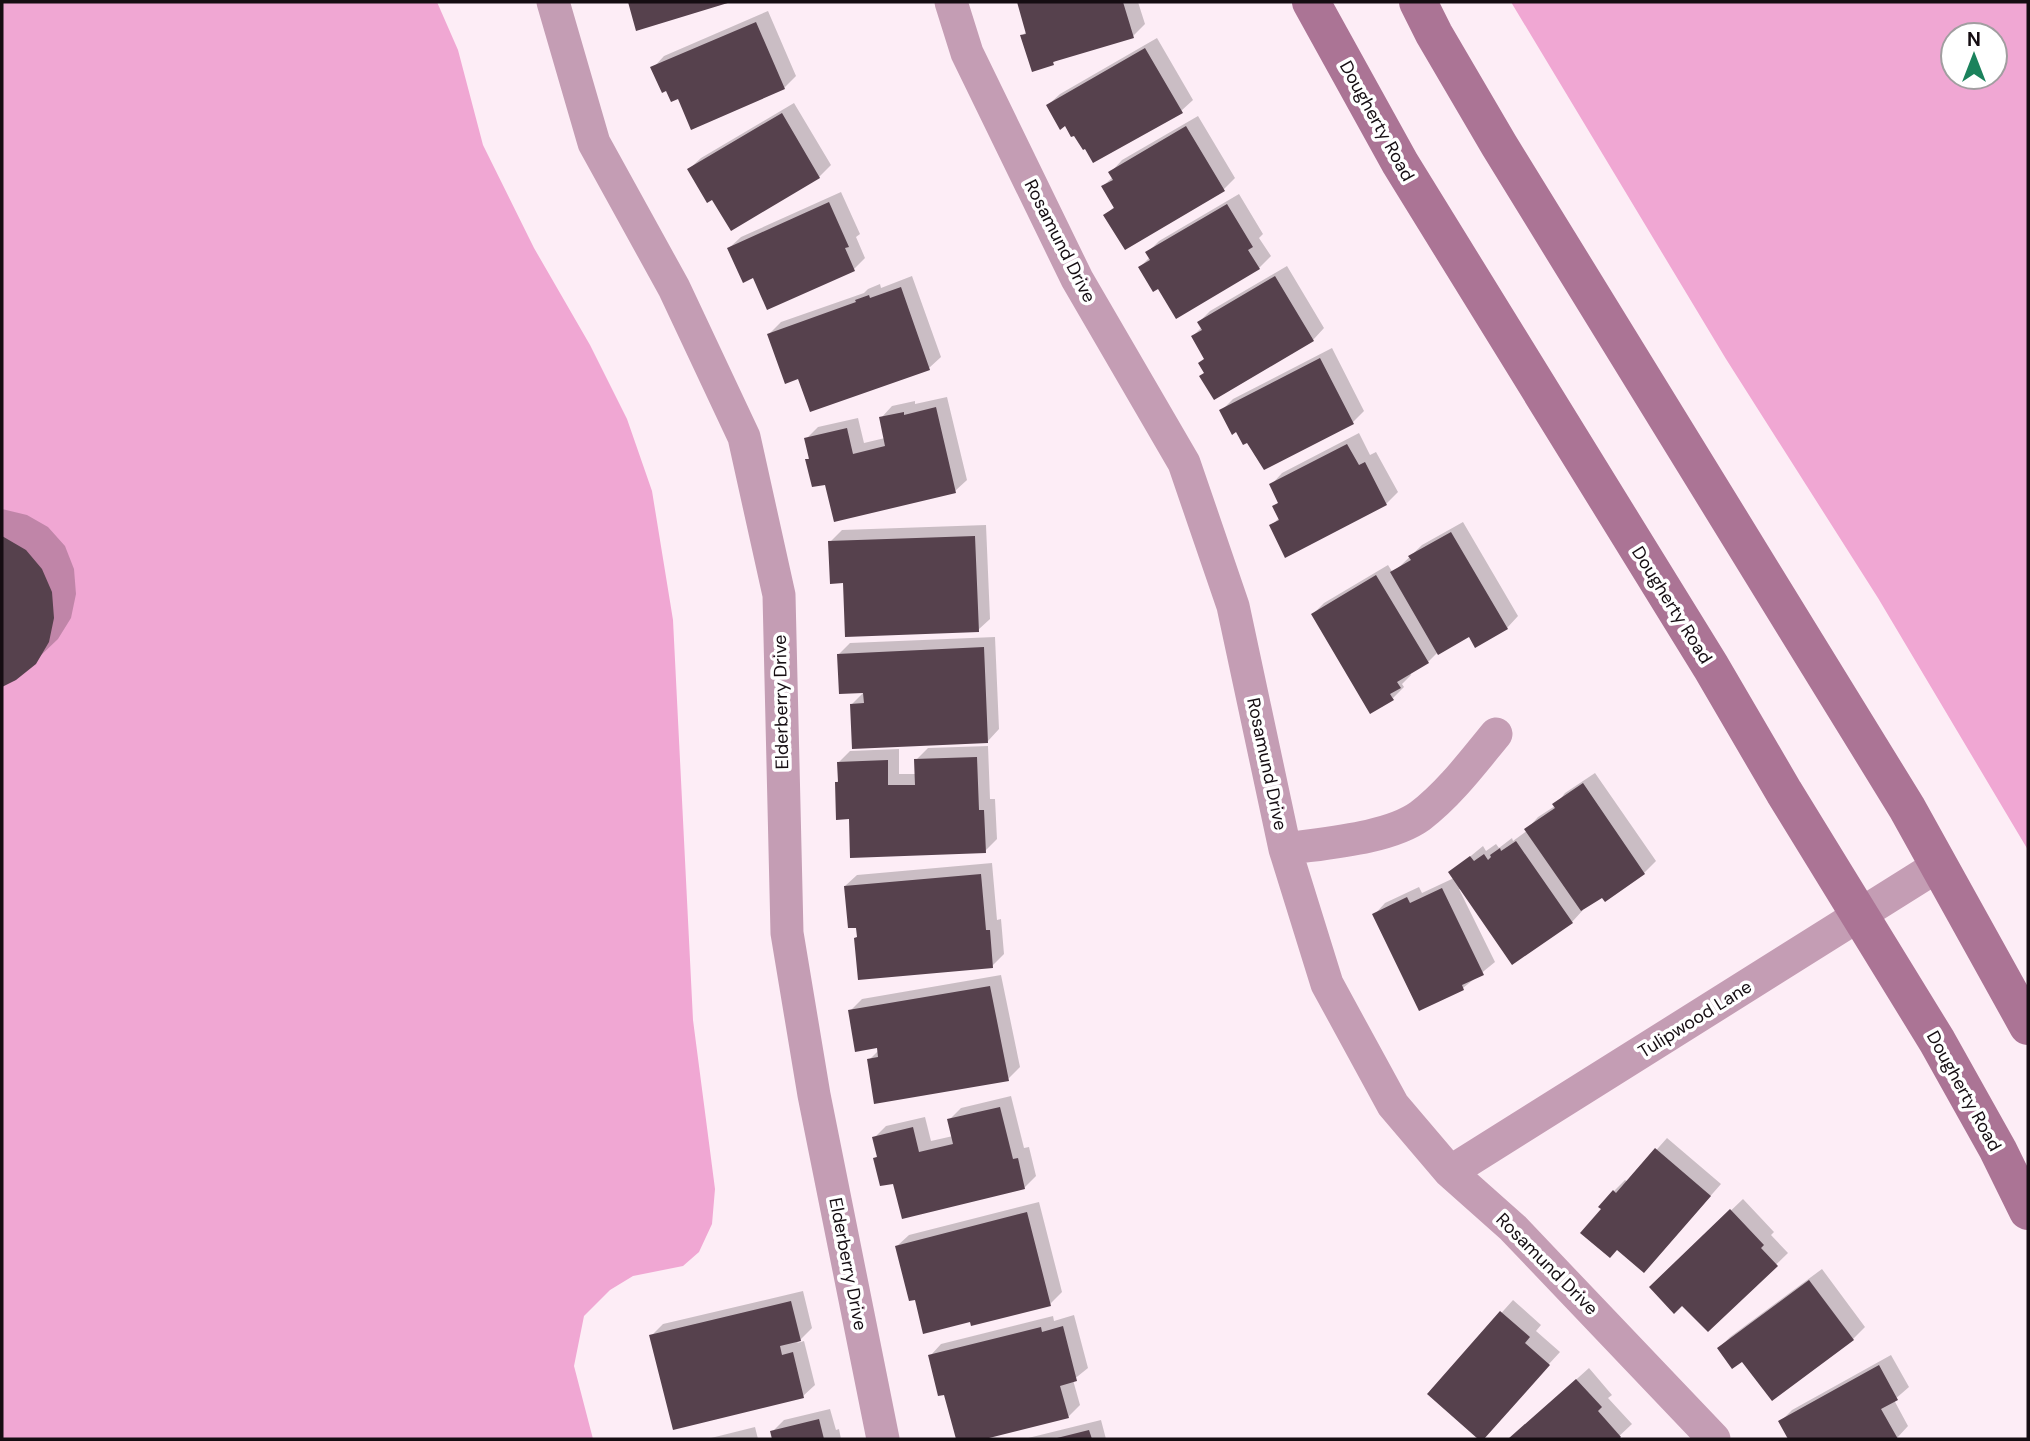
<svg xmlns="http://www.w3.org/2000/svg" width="2030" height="1441" font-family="'DM Sans',sans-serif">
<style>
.green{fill:#f0a7d3;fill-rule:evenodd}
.shadow{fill:#0003}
.building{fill:#56414d}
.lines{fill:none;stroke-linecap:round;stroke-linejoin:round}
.minor{stroke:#c49db4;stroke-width:33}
.secondary{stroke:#ab7495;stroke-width:38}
.labels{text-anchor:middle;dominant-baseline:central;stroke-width:7;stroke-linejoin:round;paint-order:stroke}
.street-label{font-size:18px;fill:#150d12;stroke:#fff}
</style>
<rect width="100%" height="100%" fill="#fdedf6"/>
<path class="green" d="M2 2H437L458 50 483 145 534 248 590 345 627 419 652 491 673 620 693 1020 715 1189 712 1224 699 1252 683 1266 633 1276 610 1290 584 1316 574 1366 593 1439H2Z
M1511 2H2028V850L1878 598 1726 359ZM1953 35H1995V77H1953Z"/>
<path class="shadow" d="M1018 2H1138L1145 24 1133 36 1057 59 1053 63 1022 36 1027 31Z
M768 11 796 76 784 88 679 97 653 68 664 56Z
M1157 38 1193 100 1181 111 1085 146 1048 105 1060 94Z
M794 103 831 165 819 177 732 228 713 198 689 169 701 158Z
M1198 116 1235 178 1224 189 1106 215 1115 206 1103 186 1113 177 1111 172 1122 160Z
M841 192 860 234 856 237 865 258 854 269 754 275 729 248 741 237Z
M1239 194 1263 234 1259 238 1271 256 1259 268 1140 267 1150 257 1147 253 1159 241Z
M1287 266 1324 328 1313 340 1205 372 1206 358 1193 336 1202 327 1199 322 1210 311Z
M912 276 941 357 929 368 769 334 781 322 864 293 868 289 880 284 881 288Z
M1332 348 1364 411 1353 422 1247 440 1221 411 1233 399Z
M947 397 967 480 955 491 826 483 807 460 810 457 806 439 818 427 858 418 864 443 885 438 881 418 892 406 915 401V404Z
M1359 433 1370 455 1376 452 1398 492 1386 504 1271 526 1280 517 1279 502 1271 485 1282 473Z
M2 509 27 515 48 527 65 546 74 569 76 594 71 618 58 639 16 679 2 685Z
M1463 522 1518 616 1507 628 1470 635 1438 652 1428 662 1410 672 1411 675 1402 684 1404 687 1393 698 1313 614 1324 603 1388 565 1393 573 1422 545Z
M986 525 990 619 978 630 845 581 830 542 842 530Z
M995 637 999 729 988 741 851 705 865 691 839 654 850 643Z
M988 746 990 799H995L997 839 985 851 850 817 836 783 840 779 839 762 850 751 899 749V774H917L916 760 928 748Z
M1595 773 1656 861 1644 873 1605 899 1602 895 1582 909 1583 910 1572 922 1459 889 1495 962 1463 988 1419 1009 1374 915 1385 903 1419 887 1422 893 1454 878 1450 873 1483 846 1486 851 1496 844 1499 848 1512 838 1513 841 1528 830 1527 829 1538 817 1555 806 1565 793Z
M992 863 997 920 1001 919 1004 954 992 966 859 936 845 886 857 875Z
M1001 975 1020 1067 1008 1079 869 1060 879 1050 878 1046 850 1011 862 999Z
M1011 1096 1024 1148 1029 1147 1036 1176 1024 1188 894 1182 875 1158 879 1155 874 1138 886 1126 925 1117 931 1141 953 1136 949 1120 961 1108Z
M1667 1138 1721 1184 1655 1259 1604 1209 1614 1191 1625 1180 1628 1182Z
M1743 1199 1774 1232 1771 1235 1788 1253 1708 1330 1682 1303 1651 1287Z
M1039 1202 1062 1292 1050 1304 971 1320 916 1298 897 1246 909 1235Z
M1822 1269 1865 1327 1853 1339 1772 1398 1743 1360 1719 1348 1730 1337Z
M803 1291 812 1328 797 1343 804 1341 815 1385 803 1396 651 1336 663 1324Z
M1513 1300 1541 1325 1536 1331 1560 1352 1480 1439 1429 1394Z
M1074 1315 1088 1368 1073 1380 1080 1405 1068 1417 977 1439H958L946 1392 930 1356 941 1344 1053 1316 1054 1321Z
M1891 1355 1909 1387 1894 1400 1908 1426 1897 1438 1790 1439 1780 1422 1792 1410Z
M1589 1368 1612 1395 1608 1398 1632 1424 1616 1439H1510Z
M830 1409 836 1430 839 1429 841 1439H774L772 1432 784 1420Z
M1101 1420 1106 1439H1024Z
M755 1427 758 1439H707Z"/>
<path class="building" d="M628 2H731L636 31Z
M1017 2H1123L1134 38 1053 62 1054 65 1032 72 1020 35 1026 34Z
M756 22 785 89 691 130 678 99 671 102 666 91 662 93 650 67Z
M1145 48 1183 113 1093 163 1085 149 1083 150 1074 136 1071 137 1065 126 1060 130 1046 105Z
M782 113 820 178 731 231 712 200 707 203 687 169Z
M1186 126 1225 191 1125 250 1103 215 1114 208 1101 186 1113 180 1108 172Z
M829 202 849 247 845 248 855 271 767 310 753 278 743 283 727 248Z
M1227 204 1253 247 1248 250 1260 269 1176 319 1158 289 1153 292 1138 267 1150 260 1145 252Z
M1275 276 1314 341 1214 400 1199 376 1204 373 1198 363 1204 359 1191 336 1202 330 1197 322Z
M901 287 930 370 810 412 798 379 785 384 767 334 856 302 855 300 869 295 870 298Z
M1320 358 1354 424 1264 470 1247 443 1243 445 1236 432 1232 435 1219 410Z
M936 407 956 493 834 522 825 485 812 487 805 459H809L804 438 847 428 853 454 885 446 879 417 904 412V415Z
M1347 444 1359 465 1365 462 1387 505 1285 558 1269 525 1279 520 1272 506 1278 503 1269 484Z
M1451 532 1508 629 1475 648 1469 637 1438 655 1390 572 1411 560 1408 556Z
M2 536 26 550 42 569 52 592 54 618 49 642 36 664 16 680 2 687Z
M975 536 979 632 845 637 843 583 830 584 828 541Z
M1376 575 1429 663 1397 682 1401 688 1390 694 1394 700 1370 714 1311 614Z
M984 647 988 743 852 749 850 704 864 703 863 693 839 694 837 654Z
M977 757 979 810H984L986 853 850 858 849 819 836 820 835 782H838L837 762 888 760V785H915L914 759Z
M1583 783 1645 874 1605 902 1602 898 1581 911 1524 829 1555 808 1552 804Z
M1516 841 1573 923 1512 965 1448 872 1470 856 1474 861 1484 854 1488 860 1491 857 1490 855 1500 848 1501 851Z
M981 874 986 930H990L993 968 858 980 854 938 857 937 856 928H848L844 886Z
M1442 888 1484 975 1462 985 1464 990 1419 1011 1372 914 1407 897 1410 903Z
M990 986 1009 1081 874 1104 867 1059 878 1057 877 1048 855 1052 848 1010Z
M1000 1107 1013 1159 1018 1158 1025 1189 902 1219 893 1184 880 1186 873 1158 877 1157 872 1137 913 1127 919 1152 953 1144 947 1119Z
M1655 1148 1711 1196 1644 1273 1617 1250 1610 1258 1580 1233 1601 1209 1598 1207 1613 1190 1616 1193Z
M1730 1209 1764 1245 1761 1248 1778 1266 1708 1332 1682 1306 1674 1314 1649 1287Z
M1027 1212 1051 1306 971 1326 970 1322 923 1334 915 1300 909 1301 895 1246Z
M1809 1280 1854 1340 1772 1401 1742 1362 1732 1369 1717 1348Z
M791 1301 801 1341 780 1346 782 1355 793 1352 804 1398 673 1430 649 1335Z
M1500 1311 1530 1337 1525 1343 1550 1365 1484 1439H1478L1427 1394Z
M1063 1326 1077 1381 1060 1386 1069 1418 985 1439H956L944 1395 938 1396 928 1355 1041 1327 1042 1332Z
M1879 1365 1898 1400 1881 1409 1898 1439H1788L1778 1421Z
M1576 1379 1602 1407 1598 1411 1621 1437 1619 1439H1508Z
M819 1419 824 1439H772L770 1431Z
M1089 1430 1092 1439H1058L1057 1438Z"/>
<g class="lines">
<path class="minor" d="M553 2 594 143 674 288 744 437 779 595 787 933 814 1095 883 1439
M951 2 967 53 1077 279 1184 463 1233 606 1285 849 1327 984 1393 1105 1450 1172 1513 1228 1714 1439
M1285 849C1324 843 1388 839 1420 816 1449 794 1473 762 1496 734
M1450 1172 1939 865"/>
<path class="secondary" d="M1311 2 1400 163 1711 667 1784 792 1937 1041 1998 1150 2028 1211
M1418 2 1434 34 1499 145 1907 808 2028 1026"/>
</g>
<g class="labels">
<g class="street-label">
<text transform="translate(1377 121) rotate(61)">Dougherty Road</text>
<text transform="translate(1060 241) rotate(63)">Rosamund Drive</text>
<text transform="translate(1672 605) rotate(58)">Dougherty Road</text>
<text transform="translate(781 702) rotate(-91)">Elderberry Drive</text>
<text transform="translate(1267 764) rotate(78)">Rosamund Drive</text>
<text transform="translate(1695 1019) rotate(-32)">Tulipwood Lane</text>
<text transform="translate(1964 1091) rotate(61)">Dougherty Road</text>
<text transform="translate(848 1264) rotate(79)">Elderberry Drive</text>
<text transform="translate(1547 1264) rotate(45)">Rosamund Drive</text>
</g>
</g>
<rect width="2030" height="1441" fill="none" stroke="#150d12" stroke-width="7"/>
<g transform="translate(1974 56)"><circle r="33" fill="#ffffff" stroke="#a19ea0" stroke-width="2"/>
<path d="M0-5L12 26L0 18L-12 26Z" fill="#1b825c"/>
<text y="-10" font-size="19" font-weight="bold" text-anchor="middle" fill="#150d12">N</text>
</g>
</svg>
